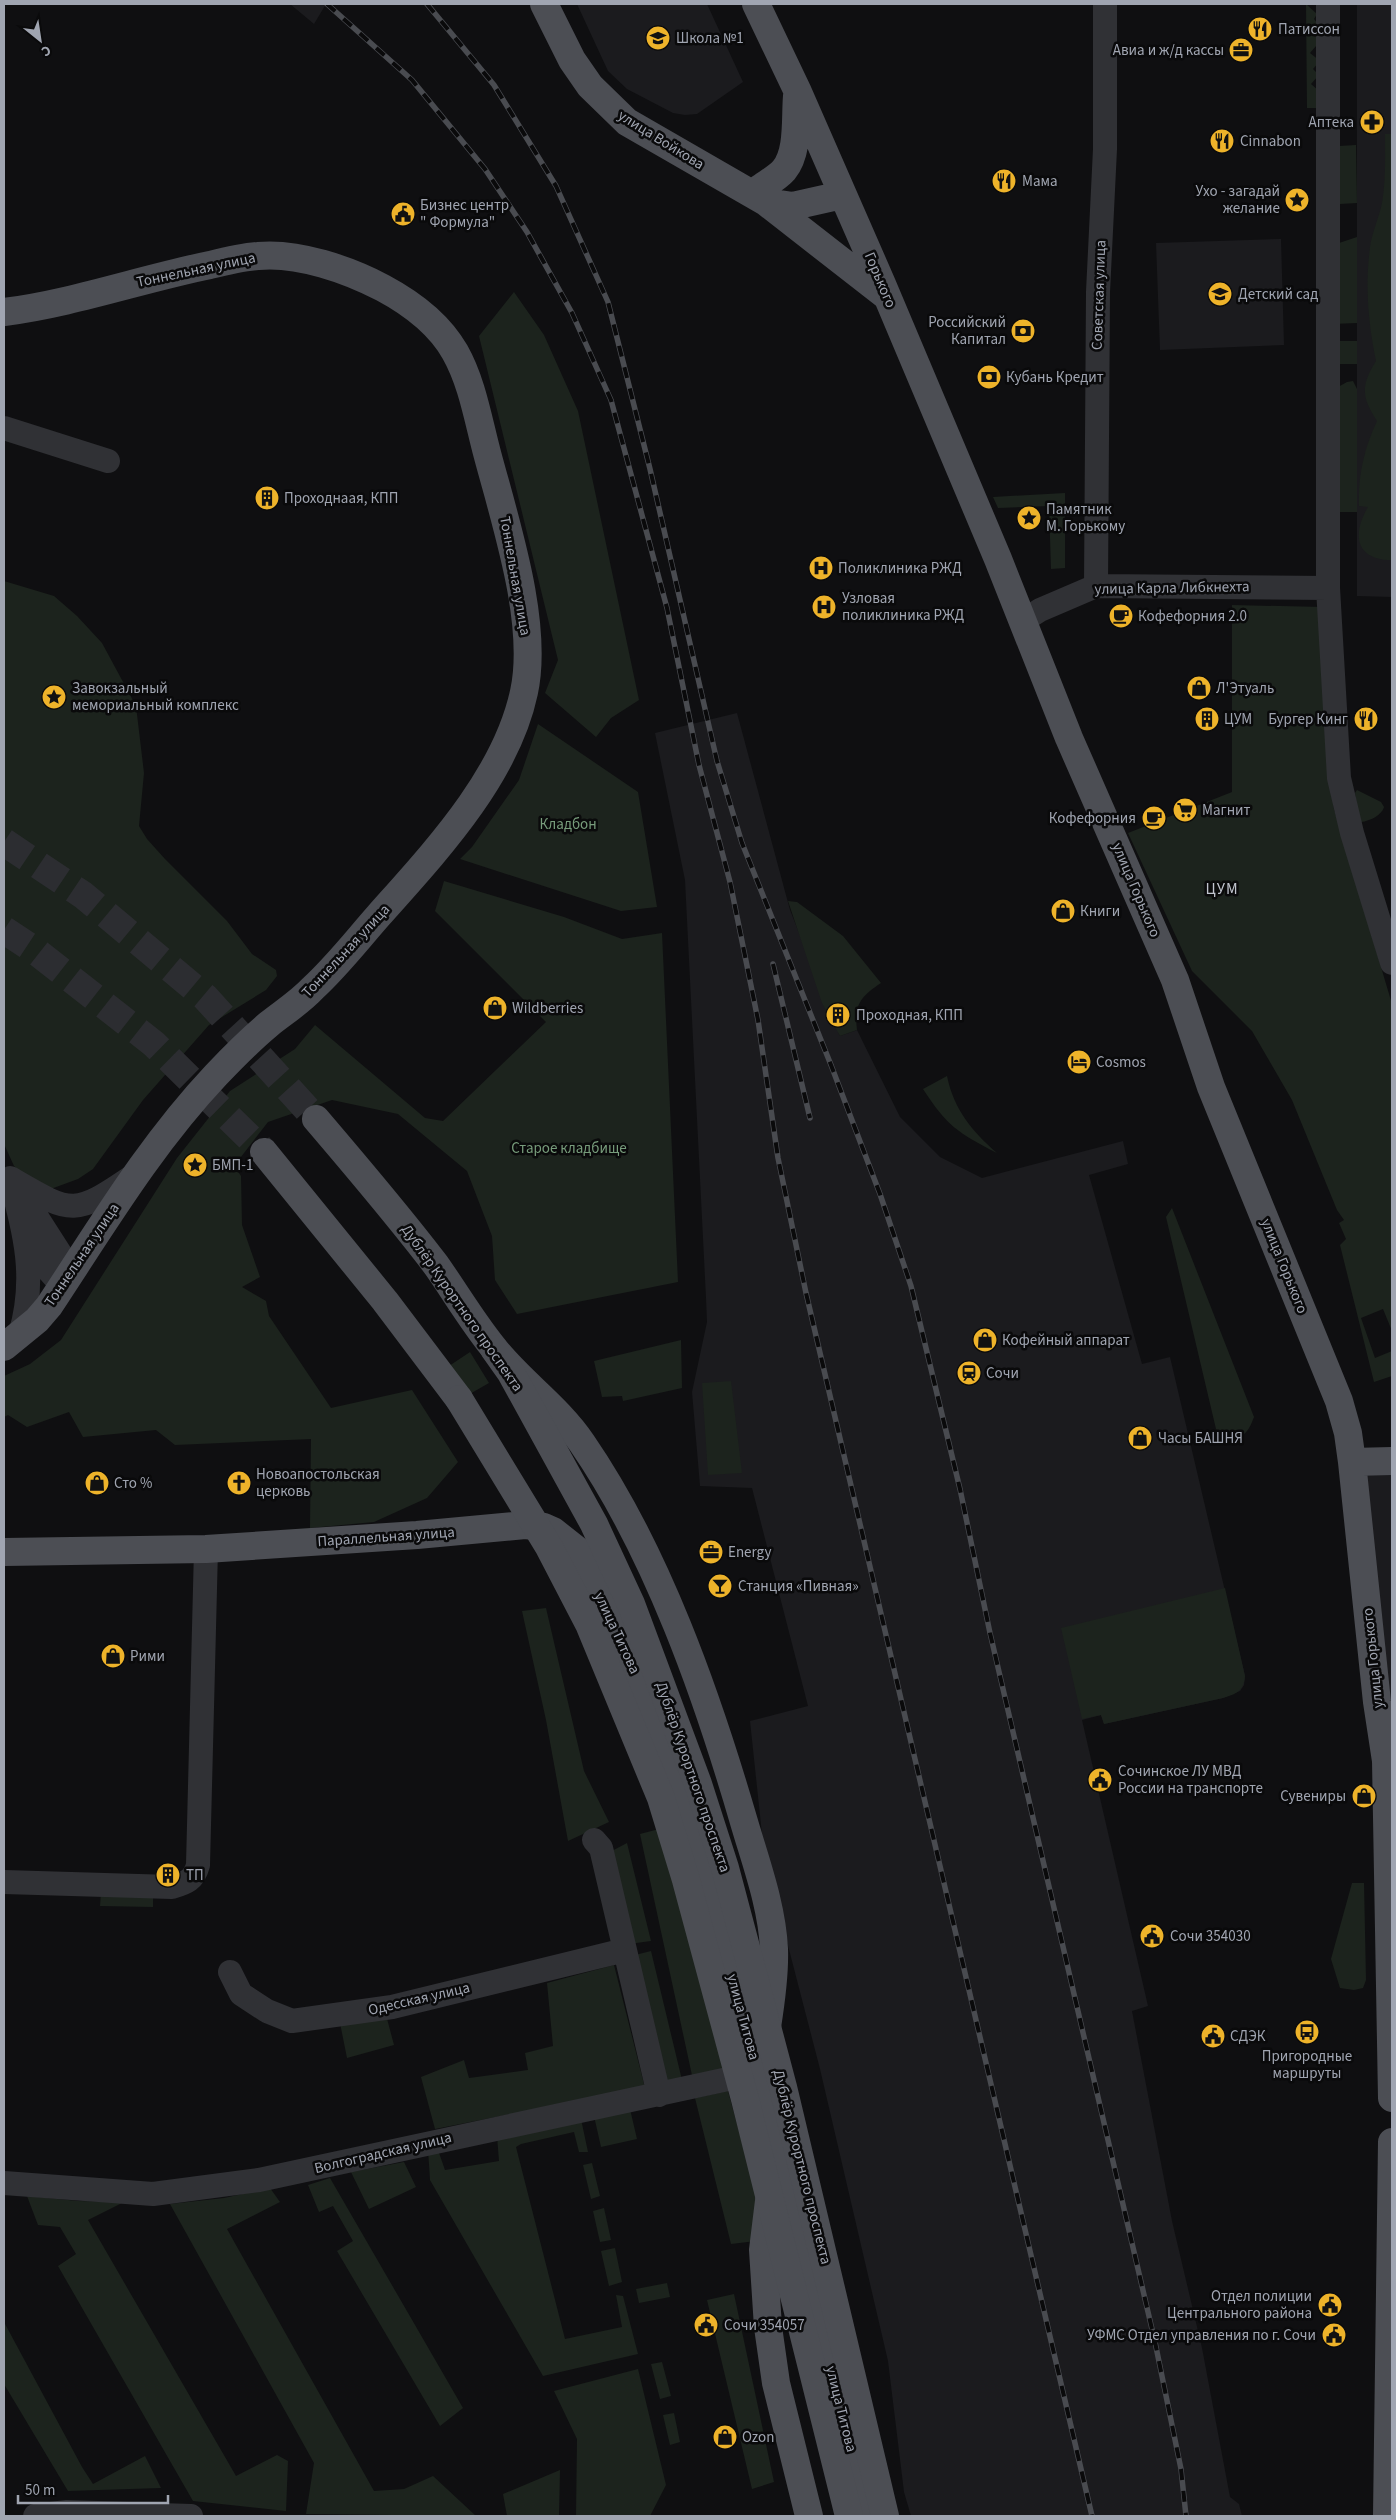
<svg xmlns="http://www.w3.org/2000/svg" width="1396" height="2520" font-family="'Source Sans 3',sans-serif">
<style>
.built{fill:#1b1b1e}
.green{fill:#1c231d}
.lines{fill:none;stroke-linecap:round;stroke-linejoin:round}
.major-tunnel{stroke:#2c2d31;stroke-width:28;stroke-dasharray:28 14;stroke-linecap:butt}
.minor{stroke:#303135;stroke-width:24}
.major{stroke:#4c4e54;stroke-width:28}
.rail-casing{stroke:#494b50;stroke-width:5.5}
.rail{stroke:#0a0a0b;stroke-width:4;stroke-dasharray:11;stroke-linecap:butt}
.major-bridge{stroke:#4c4e54;stroke-width:28}
.labels{text-anchor:middle;dominant-baseline:central;stroke-width:5;stroke-linejoin:round;paint-order:stroke}
.poi-label{font-size:15px;fill:#a0a5b1;stroke:#0a0a0b;text-anchor:start}
.street-label{font-size:15px;fill:#a0a5b1;stroke:#0a0a0b}
.park-label{font-size:15px;fill:#779c7b;stroke:#0a0a0b}
.neighbourhood-label{font-size:16px;letter-spacing:1px;fill:#c1c4ce;stroke:#0a0a0b}
</style>
<rect width="100%" height="100%" fill="#0f0f11"/>
<path class="built" d="M290 4H326L314 24Z
M577 4H707L743 82 697 114 685 115 673 113 627 89 608 71Z
M1357 4H1392V597L1357 596Z
M1281 239 1284 345 1160 350 1156 243Z
M737 713 790 910 840 1036 857 1030 900 1117 940 1157 982 1178 1123 1141 1128 1164 1089 1175 1142 1364 1170 1357 1245 1676 1244 1685 1240 1691 1223 1698 1104 1724 1101 1715 1082 1720 1148 2006 1132 2011 1172 2221 1202 2348 1230 2497 1239 2504 1242 2516H911L904 2492 888 2361 820 2069 764 1853 750 1721 808 1706 752 1488 700 1486 692 1392 707 1322 706 1298 685 880 655 733Z
M1392 1471V1712L1363 1472Z"/>
<path class="green" d="M1306 4 1317 14 1314 19 1318 24 1322 39 1310 53 1320 61 1313 69 1319 75 1311 84 1319 91V108H1307Z
M1385 134H1392V560C1355 560 1352 534 1368 507L1359 506C1358 475 1364 449 1377 421 1361 397 1361 385 1376 361 1368 322 1365 286 1370 247 1372 232 1379 218 1382 203 1386 180 1385 157 1385 134Z
M1356 145 1357 203 1340 204 1339 146Z
M1357 237V323L1332 324 1339 243Z
M514 292 544 335 578 411 639 700 611 718 596 737 545 693 558 660 479 336Z
M1333 341H1357V364H1334Z
M1353 381 1357 389V512H1336L1338 387 1347 382Z
M1065 493V568L1051 569 1049 506 998 508 993 497Z
M4 581 54 596 77 616 102 643 136 706 144 773 139 826 147 839 165 859 227 921 252 954 276 970 277 976 266 990 209 1025 143 1100 93 1169 78 1179 48 1190 33 1185 14 1166 4 1144Z
M1232 605 1323 607 1328 759 1334 809 1392 1004V1331L1383 1309 1361 1318 1375 1358 1392 1351V1376L1374 1382 1340 1245 1346 1239 1339 1223 1344 1220 1337 1210 1292 1100 1252 1031 1192 971 1128 833 1232 792Z
M538 724 638 792 657 907 621 911 460 859 472 847 519 780Z
M1357 790 1381 802 1384 807C1382 815 1370 821 1361 822L1359 819 1355 793Z
M444 881 564 917 622 939 662 933 678 1282 517 1314 495 1280 492 1236 467 1171 398 1114 332 1100 268 1122 234 1166 241 1176 242 1225 260 1277 242 1287 266 1301 269 1316 331 1408 412 1390 458 1462 427 1498 374 1522 310 1528 311 1439 175 1445 156 1430 83 1437 69 1412 27 1427 8 1415 4 1417V1376L30 1364 61 1340 177 1158 230 1091 295 1049 315 1025 425 1118 443 1121 546 1022 435 911Z
M788 901 797 902 843 936 881 983C860 997 854 1005 857 1030L840 1036 822 1003Z
M947 1076C954 1110 972 1131 997 1153 958 1133 947 1126 923 1089Z
M1172 1208 1254 1417C1248 1433 1244 1438 1226 1439L1216 1429 1166 1217Z
M681 1340 682 1388 623 1401 622 1396 602 1397 594 1361Z
M470 1352 489 1383 468 1395 449 1366Z
M731 1381 742 1473 708 1475 702 1383Z
M1225 1588 1245 1676C1244 1691 1236 1694 1223 1698L1104 1724 1101 1715 1082 1719 1061 1628Z
M546 1608 584 1771 609 1822 568 1841 546 1720 522 1611Z
M659 1829 726 2072 693 2080 640 1834Z
M627 1843 651 1941 629 1944 608 1853Z
M1352 1883H1364L1366 1980 1363 1988 1354 1990 1340 1988 1331 1959Z
M101 1892H153V1907L100 1906Z
M651 1951 682 2080 664 2086 631 1956Z
M614 1965 645 2088 435 2129 421 2077 464 2060 469 2078 528 2070 525 2053 553 2046 547 1983Z
M386 2015 394 2045 347 2058 340 2023Z
M728 2091 758 2201 756 2241 731 2244 695 2098Z
M630 2109 637 2139 601 2147 594 2116Z
M581 2119 588 2152H579L574 2132 521 2144 516 2147 565 2339 622 2327 616 2295 623 2296 638 2354 543 2376 430 2180 428 2149 438 2150 445 2170 499 2161 497 2136Z
M404 2162 416 2187 369 2209 351 2172Z
M592 2163 600 2196 591 2199 583 2165Z
M330 2178 463 2408 440 2426 337 2251 353 2241 333 2206 319 2212 308 2185Z
M270 2188 280 2202 227 2229 374 2491 404 2489 433 2476 476 2516 306 2514 314 2463 170 2204 224 2198Z
M27 2196 78 2201 124 2202 88 2220 236 2476 277 2455 288 2461 286 2511 193 2501 58 2266 76 2254 60 2227 38 2225Z
M604 2208 611 2240 600 2242 593 2211Z
M615 2248 622 2282 609 2286 601 2251Z
M667 2283 670 2297 639 2303 636 2289Z
M734 2294 774 2482 752 2489 707 2300Z
M4 2322 82 2467 93 2484 145 2456 161 2488 68 2491 4 2384Z
M662 2362 671 2396 660 2399 651 2364Z
M638 2369 666 2485 650 2516H576L577 2439 554 2391Z
M674 2413 680 2442 670 2445 663 2415Z
M560 2470 559 2516H507L503 2494Z"/>
<g class="lines">
<path class="major-tunnel" d="M4 842 83 895 205 997 316 1119
M4 930 33 949 154 1044 264 1152"/>
<path class="minor" d="M1328 4V588L1339 778 1352 833 1392 963
M4 428 108 461
M1096 586 1098 292 1105 149V4
M1023 621 1040 610 1096 586 1328 588
M10 1178C25 1234 37 1277 20 1335
M10 1178C72 1214 73 1217 133 1176
M22 1194 72 1272
M31 1237 49 1271 62 1286
M594 1840 601 1848 659 2095
M4 1882 172 1887C186 1883 194 1880 198 1865L206 1549
M230 1972 241 1994 267 2011 292 2021 392 2007 625 1950
M4 2183 153 2194 259 2180 756 2073
M35 2516 67 2512 191 2516"/>
<path class="major" d="M544 4 572 60 590 86 627 122 766 202 793 206 842 195
M756 4 798 92 882 284 998 559 1069 738 1175 980 1211 1087 1339 1401 1348 1433 1352 1462 1377 1702 1386 1761 1392 2098
M759 189C767 183 777 178 784 170 799 152 795 118 797 96
M767 203 885 295
M4 312C74 303 141 279 210 265 226 261 242 257 258 256 298 252 349 270 383 288 411 303 439 324 455 352 472 382 478 419 487 453 505 521 539 623 524 692 506 777 435 852 379 915 357 940 337 966 313 988 300 1002 284 1012 269 1024 251 1039 233 1057 216 1075 150 1145 102 1226 49 1306L37 1320 4 1347
M316 1119C357 1167 398 1215 436 1265 455 1292 472 1321 493 1347 519 1381 557 1406 582 1443 657 1552 707 1695 744 1822 756 1863 772 1906 774 1949 775 1975 771 2002 767 2027
M264 1152 385 1301 459 1399
M1352 1462 1392 1461
M4 1552 206 1549 417 1535 525 1525 544 1527 553 1531 577 1550 649 1702 704 1872 759 2078 867 2516
M769 2201 763 2250 768 2327 776 2383 809 2516
M1387 2516 1392 2142"/>
<defs>
<path id="rail" d="M327 4 412 80 485 169 527 232 572 313 611 400 667 608 699 765 730 882 758 1020 778 1158 806 1293 1092 2516
M427 4 494 85 556 186 608 302 650 469 717 761 742 843 831 1065 880 1194 911 1286 960 1489 990 1633 1155 2342 1181 2469 1186 2516
M773 964 810 1118"/>
</defs>
<use href="#rail" class="rail-casing"/>
<use href="#rail" class="rail"/>
<path class="major-bridge" d="M494 1349 511 1373 594 1524 631 1604 698 1784 725 1868 783 2087 885 2516
M459 1399 549 1547 589 1624 661 1798 686 1880 745 2099 849 2516"/>
</g>
<defs>
<symbol id="restaurant-disc" viewBox="-11 -11 22 22"><circle r="9.5" fill="#eeb32a" stroke="#0a0a0b"/><path d="M-5-6h1v4h1v-4h1v4h1v-4h1v5L-1.5 .5V6h-2V.5L-5-1ZM5-6V6H3V1.5H1.5Q1.5-4 5-6Z" fill="#111"/></symbol>
<symbol id="school-disc" viewBox="-11 -11 22 22"><circle r="9.5" fill="#eeb32a" stroke="#0a0a0b"/><path d="M0-5L7-2L0 1L-7-2ZM-4 1L0 2.5L4 1V4Q0 6-4 4Z" fill="#111"/></symbol>
<symbol id="office-disc" viewBox="-11 -11 22 22"><circle r="9.5" fill="#eeb32a" stroke="#0a0a0b"/><path d="M-6-3h4V-5.5h4V-3h4V5H-6ZM-1-4.5V-3h2v-1.5ZM-6 0V1H6V0Z" fill="#111"/></symbol>
<symbol id="pharmacy-disc" viewBox="-11 -11 22 22"><circle r="9.5" fill="#eeb32a" stroke="#0a0a0b"/><path d="M-2-6h4v4h4v4h-4v4h-4v-4h-4v-4h4Z" fill="#111"/></symbol>
<symbol id="sight-disc" viewBox="-11 -11 22 22"><circle r="9.5" fill="#eeb32a" stroke="#0a0a0b"/><path d="M0-6L1.8-2.2L6-1.7L2.9 1.2L3.7 5.4L0 3.3L-3.7 5.4L-2.9 1.2L-6-1.7L-1.8-2.2Z" fill="#111"/></symbol>
<symbol id="civic-disc" viewBox="-11 -11 22 22"><circle r="9.5" fill="#eeb32a" stroke="#0a0a0b"/><path d="M-.6-6.5H3V-4.5H.6V-3L4-1V1h2V6H-6V1h2V-1L-.6-3ZM-1.2 2.5V6h2.4V2.5Z" fill="#111"/></symbol>
<symbol id="bank-disc" viewBox="-11 -11 22 22"><circle r="9.5" fill="#eeb32a" stroke="#0a0a0b"/><path d="M-6-4H6V4H-6ZM0-2.3a2.3 2.3 0 1 0 0 4.6a2.3 2.3 0 1 0 0-4.6Z" fill="#111"/></symbol>
<symbol id="building-disc" viewBox="-11 -11 22 22"><circle r="9.5" fill="#eeb32a" stroke="#0a0a0b"/><path d="M-4-6H4V6H1V3H-1V6H-4ZM-2.5-4.3h1.7v1.8h-1.7ZM.8-4.3h1.7v1.8H.8ZM-2.5-1h1.7V.8h-1.7ZM.8-1h1.7V.8H.8Z" fill="#111"/></symbol>
<symbol id="hospital-disc" viewBox="-11 -11 22 22"><circle r="9.5" fill="#eeb32a" stroke="#0a0a0b"/><path d="M-5-5h3v3.5h4V-5h3V5h-3V1.5h-4V5h-3Z" fill="#111"/></symbol>
<symbol id="cafe-disc" viewBox="-11 -11 22 22"><circle r="9.5" fill="#eeb32a" stroke="#0a0a0b"/><path d="M-5.5-4.5H6V0H3Q3 3.5 0 3.5H-2.5Q-5.5 3.5-5.5 0ZM3-3.2v2h1.7v-2ZM-6 4.5H4V6H-6Z" fill="#111"/></symbol>
<symbol id="shop-disc" viewBox="-11 -11 22 22"><circle r="9.5" fill="#eeb32a" stroke="#0a0a0b"/><path d="M-5-2.5h2.3a2.7 3.5 0 0 1 5.4 0H5L5.5 6h-11ZM-1.5-2.5h3a1.5 2.3 0 0 0-3 0Z" fill="#111"/></symbol>
<symbol id="supermarket-disc" viewBox="-11 -11 22 22"><circle r="9.5" fill="#eeb32a" stroke="#0a0a0b"/><path d="M-6-5.5h2.5l.6 2H6L4.5 2H-2.5L-4.4-4H-6ZM-1.5 3.2a1.3 1.3 0 1 0 .1 0ZM3 3.2a1.3 1.3 0 1 0 .1 0Z" fill="#111"/></symbol>
<symbol id="hotel-disc" viewBox="-11 -11 22 22"><circle r="9.5" fill="#eeb32a" stroke="#0a0a0b"/><path d="M-6-4.5h1.5V1H6V5H4.5V3h-9V5H-6ZM-4 0a1.8 1.8 0 1 1 3.6 0ZM.5 0V-2.5h3Q6-2.5 6 0Z" fill="#111"/></symbol>
<symbol id="station-disc" viewBox="-11 -11 22 22"><circle r="9.5" fill="#eeb32a" stroke="#0a0a0b"/><path d="M-3-6H3Q5-6 5-4V2Q5 4 3 4L4.5 6H3L1.5 4h-3L-3 6H-4.5L-3 4Q-5 4-5 2V-4Q-5-6-3-6ZM-3.5-4v3h7v-3ZM-3.5 1v1.5H-2V1ZM2 1v1.5H3.5V1Z" fill="#111"/></symbol>
<symbol id="church-disc" viewBox="-11 -11 22 22"><circle r="9.5" fill="#eeb32a" stroke="#0a0a0b"/><path d="M-1.2-6h2.4v3.5h3.3v2.4h-3.3V6h-2.4V-.1h-3.3v-2.4h3.3Z" fill="#111"/></symbol>
<symbol id="bar-disc" viewBox="-11 -11 22 22"><circle r="9.5" fill="#eeb32a" stroke="#0a0a0b"/><path d="M-6-5H6L.8 .8V4.5H3.5V6h-7V4.5H-.8V.8Z" fill="#111"/></symbol>
<symbol id="bus-disc" viewBox="-11 -11 22 22"><circle r="9.5" fill="#eeb32a" stroke="#0a0a0b"/><path d="M-5-6H5V4H4V6H2V4H-2V6H-4V4H-5ZM-3.5-4V0h7V-4ZM-3.5 1.2v1.5H-2V1.2ZM2 1.2v1.5H3.5V1.2Z" fill="#111"/></symbol>
</defs>
<g fill-rule="evenodd">
<use href="#restaurant-disc" x="1246" y="15" width="28" height="28"/>
<use href="#school-disc" x="644" y="24" width="28" height="28"/>
<use href="#office-disc" x="1227" y="36" width="28" height="28"/>
<use href="#pharmacy-disc" x="1358" y="108" width="28" height="28"/>
<use href="#restaurant-disc" x="1208" y="127" width="28" height="28"/>
<use href="#restaurant-disc" x="990" y="167" width="28" height="28"/>
<use href="#sight-disc" x="1283" y="186" width="28" height="28"/>
<use href="#civic-disc" x="389" y="200" width="28" height="28"/>
<use href="#school-disc" x="1206" y="280" width="28" height="28"/>
<use href="#bank-disc" x="1009" y="317" width="28" height="28"/>
<use href="#bank-disc" x="975" y="363" width="28" height="28"/>
<use href="#building-disc" x="253" y="484" width="28" height="28"/>
<use href="#sight-disc" x="1015" y="504" width="28" height="28"/>
<use href="#hospital-disc" x="807" y="554" width="28" height="28"/>
<use href="#hospital-disc" x="810" y="593" width="28" height="28"/>
<use href="#cafe-disc" x="1107" y="602" width="28" height="28"/>
<use href="#shop-disc" x="1185" y="674" width="28" height="28"/>
<use href="#sight-disc" x="40" y="683" width="28" height="28"/>
<use href="#building-disc" x="1193" y="705" width="28" height="28"/>
<use href="#restaurant-disc" x="1352" y="705" width="28" height="28"/>
<use href="#supermarket-disc" x="1171" y="796" width="28" height="28"/>
<use href="#cafe-disc" x="1140" y="804" width="28" height="28"/>
<use href="#shop-disc" x="1049" y="897" width="28" height="28"/>
<use href="#shop-disc" x="481" y="994" width="28" height="28"/>
<use href="#building-disc" x="824" y="1001" width="28" height="28"/>
<use href="#hotel-disc" x="1065" y="1048" width="28" height="28"/>
<use href="#sight-disc" x="181" y="1151" width="28" height="28"/>
<use href="#shop-disc" x="971" y="1326" width="28" height="28"/>
<use href="#station-disc" x="955" y="1359" width="28" height="28"/>
<use href="#shop-disc" x="1126" y="1424" width="28" height="28"/>
<use href="#shop-disc" x="83" y="1469" width="28" height="28"/>
<use href="#church-disc" x="225" y="1469" width="28" height="28"/>
<use href="#office-disc" x="697" y="1538" width="28" height="28"/>
<use href="#bar-disc" x="706" y="1572" width="28" height="28"/>
<use href="#shop-disc" x="99" y="1642" width="28" height="28"/>
<use href="#civic-disc" x="1086" y="1766" width="28" height="28"/>
<use href="#shop-disc" x="1350" y="1782" width="28" height="28"/>
<use href="#building-disc" x="154" y="1861" width="28" height="28"/>
<use href="#civic-disc" x="1138" y="1922" width="28" height="28"/>
<use href="#bus-disc" x="1293" y="2018" width="28" height="28"/>
<use href="#civic-disc" x="1199" y="2022" width="28" height="28"/>
<use href="#civic-disc" x="1316" y="2291" width="28" height="28"/>
<use href="#civic-disc" x="692" y="2311" width="28" height="28"/>
<use href="#civic-disc" x="1320" y="2321" width="28" height="28"/>
<use href="#shop-disc" x="711" y="2423" width="28" height="28"/>
</g>
<g class="labels">
<g class="poi-label">
<text x="1278" y="29">Патиссон</text>
<text x="676" y="38">Школа №1</text>
<text x="1224" y="50" text-anchor="end">Авиа и ж/д кассы</text>
<text x="1354" y="122" text-anchor="end">Аптека</text>
<text x="1240" y="141">Cinnabon</text>
<text x="1022" y="181">Мама</text>
<text x="1280" y="191" text-anchor="end">Ухо - загадай<tspan x="1280" dy="17">желание</tspan></text>
<text x="420" y="205">Бизнес центр<tspan x="420" dy="17">" Формула"</tspan></text>
<text x="1238" y="294">Детский сад</text>
<text x="1006" y="322" text-anchor="end">Российский<tspan x="1006" dy="17">Капитал</tspan></text>
<text x="1006" y="377">Кубань Кредит</text>
<text x="284" y="498">Проходнаая, КПП</text>
<text x="1046" y="509">Памятник<tspan x="1046" dy="17">М. Горькому</tspan></text>
<text x="838" y="568">Поликлиника РЖД</text>
<text x="842" y="598">Узловая<tspan x="842" dy="17">поликлиника РЖД</tspan></text>
<text x="1138" y="616">Кофефорния 2.0</text>
<text x="72" y="688">Завокзальный<tspan x="72" dy="17">мемориальный комплекс</tspan></text>
<text x="1216" y="688">Л'Этуаль</text>
<text x="1224" y="719">ЦУМ</text>
<text x="1348" y="719" text-anchor="end">Бургер Кинг</text>
<text x="1202" y="810">Магнит</text>
<text x="1136" y="818" text-anchor="end">Кофефорния</text>
<text x="1080" y="911">Книги</text>
<text x="512" y="1008">Wildberries</text>
<text x="856" y="1015">Проходная, КПП</text>
<text x="1096" y="1062">Cosmos</text>
<text x="212" y="1165">БМП-1</text>
<text x="1002" y="1340">Кофейный аппарат</text>
<text x="986" y="1373">Сочи</text>
<text x="1158" y="1438">Часы БАШНЯ</text>
<text x="256" y="1474">Новоапостольская<tspan x="256" dy="17">церковь</tspan></text>
<text x="114" y="1483">Сто %</text>
<text x="728" y="1552">Energy</text>
<text x="738" y="1586">Станция «Пивная»</text>
<text x="130" y="1656">Рими</text>
<text x="1118" y="1771">Сочинское ЛУ МВД<tspan x="1118" dy="17">России на транспорте</tspan></text>
<text x="1346" y="1796" text-anchor="end">Сувениры</text>
<text x="186" y="1875">ТП</text>
<text x="1170" y="1936">Сочи 354030</text>
<text x="1230" y="2036">СДЭК</text>
<text x="1307" y="2056" text-anchor="middle">Пригородные<tspan x="1307" dy="17">маршруты</tspan></text>
<text x="1312" y="2296" text-anchor="end">Отдел полиции<tspan x="1312" dy="17">Центрального района</tspan></text>
<text x="724" y="2325">Сочи 354057</text>
<text x="1316" y="2335" text-anchor="end">УФМС Отдел управления по г. Сочи</text>
<text x="742" y="2437">Ozon</text>
</g>
<g class="street-label">
<text transform="translate(661 140) rotate(32)">улица Войкова</text>
<text transform="translate(196 270) rotate(-12)">Тоннельная улица</text>
<text transform="translate(880 280) rotate(67)">Горького</text>
<text transform="translate(1099 295) rotate(-88)">Советская улица</text>
<text transform="translate(515 576) rotate(80)">Тоннельная улица</text>
<text transform="translate(1172 588) rotate(-1)">улица Карла Либкнехта</text>
<text transform="translate(1136 890) rotate(67)">улица Горького</text>
<text transform="translate(346 951) rotate(-47)">Тоннельная улица</text>
<text transform="translate(82 1255) rotate(-56)">Тоннельная улица</text>
<text transform="translate(1284 1266) rotate(68)">улица Горького</text>
<text transform="translate(462 1308) rotate(55)">Дублёр Курортного проспекта</text>
<text transform="translate(386 1537) rotate(-4)">Параллельная улица</text>
<text transform="translate(617 1633) rotate(65)">улица Титова</text>
<text transform="translate(1373 1658) rotate(-96)">улица Горького</text>
<text transform="translate(693 1777) rotate(71)">Дублёр Курортного проспекта</text>
<text transform="translate(419 1999) rotate(-13)">Одесская улица</text>
<text transform="translate(743 2017) rotate(75)">улица Титова</text>
<text transform="translate(383 2153) rotate(-13)">Волгоградская улица</text>
<text transform="translate(802 2167) rotate(76)">Дублёр Курортного проспекта</text>
<text transform="translate(841 2409) rotate(76)">улица Титова</text>
</g>
<g class="park-label">
<text x="568" y="824">Кладбон</text>
<text x="569" y="1148">Старое кладбище</text>
</g>
<g class="neighbourhood-label">
<text x="1222" y="889">ЦУМ</text>
</g>
</g>
<rect width="1396" height="2520" fill="none" stroke="#a0a5b1" stroke-width="10"/>
<g transform="translate(40 40) rotate(150)" stroke="#0a0a0b" stroke-width="4" paint-order="stroke">
<path d="M0-4L9 19L0 12L-9 19Z" fill="#a0a5b1"/>
<text y="-8" font-size="14" font-weight="bold" text-anchor="middle" fill="#a0a5b1">С</text>
</g>
<path d="M18 2495v8h150v-8" fill="none" stroke="#a0a5b1" stroke-width="2.5"/>
<text x="25" y="2495" font-size="15" fill="#a0a5b1" stroke="#0a0a0b" stroke-width="4" paint-order="stroke">50 m</text>
</svg>
